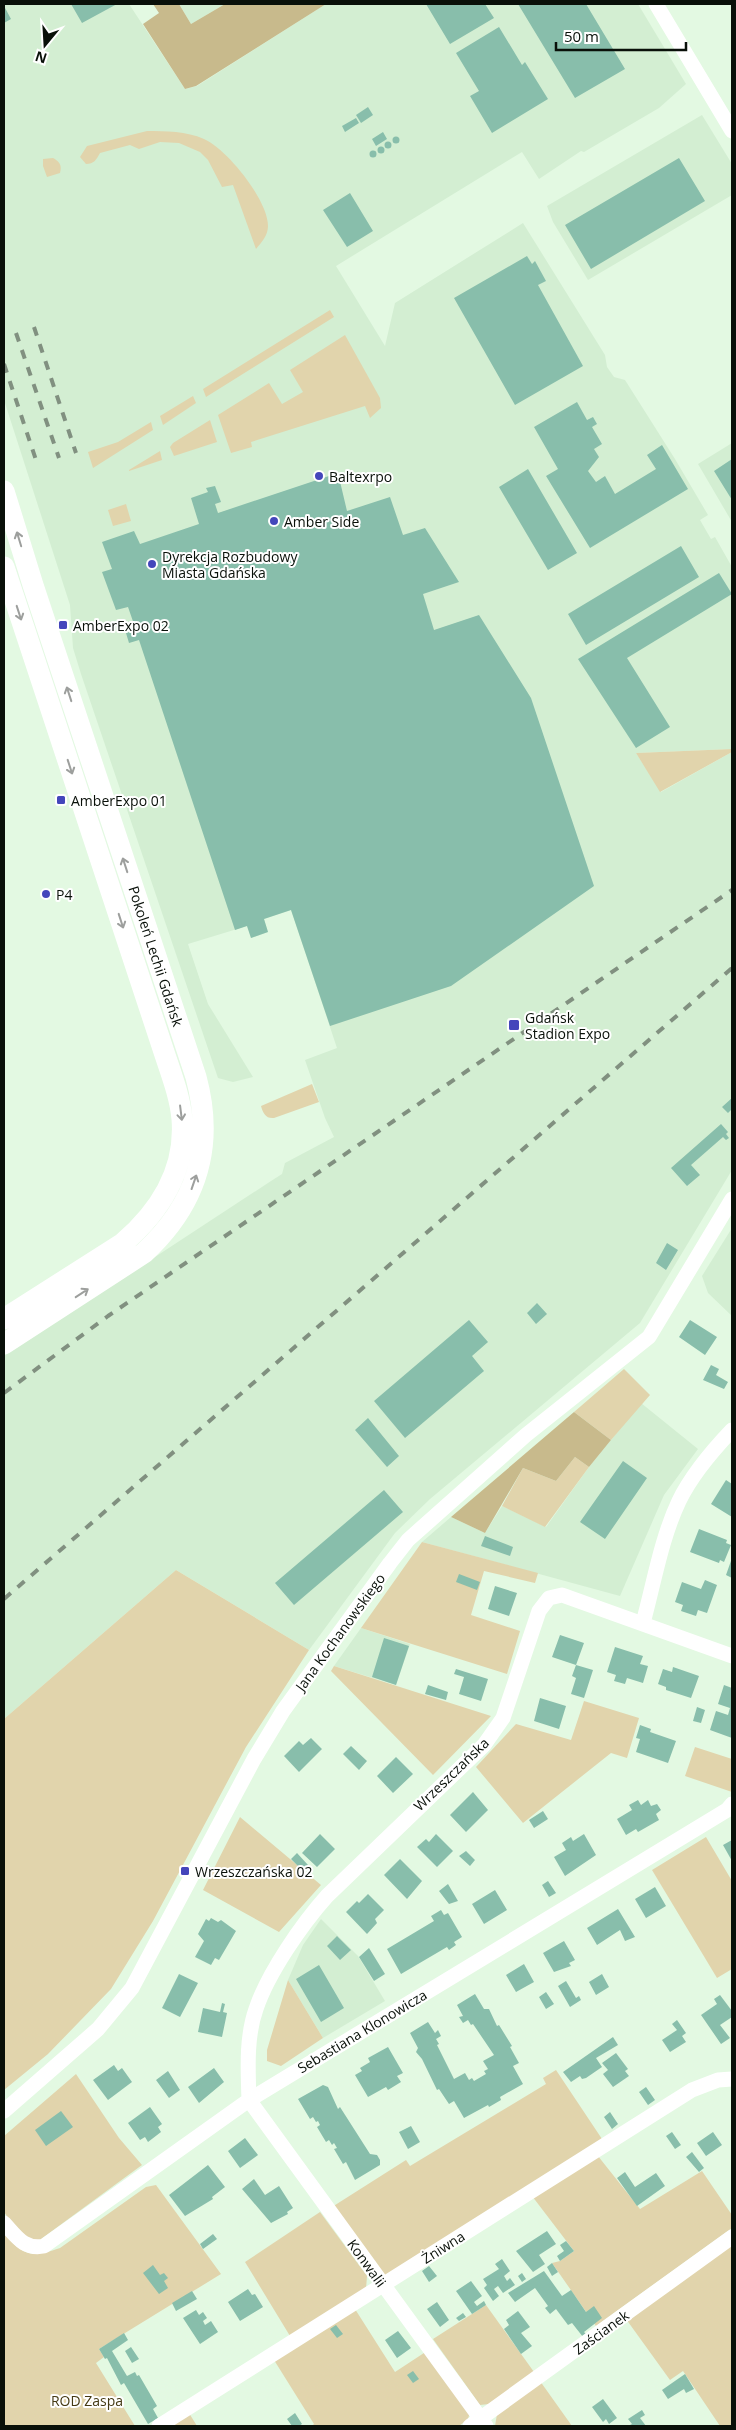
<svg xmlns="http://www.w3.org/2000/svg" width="736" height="2430" font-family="'Open Sans',sans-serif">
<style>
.built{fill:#d3eed2}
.green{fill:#e1d4ac}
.forest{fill:#c8ba8c}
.building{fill:#88beab}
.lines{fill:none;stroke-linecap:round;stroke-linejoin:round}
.street{stroke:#fff;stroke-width:15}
.secondary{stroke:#fff;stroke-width:21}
.rail{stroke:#819080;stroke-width:4;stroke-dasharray:9 9;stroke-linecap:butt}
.oneway{stroke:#9d9f9d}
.poi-dot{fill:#4446bb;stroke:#fff;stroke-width:2}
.labels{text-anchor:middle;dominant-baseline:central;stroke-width:4;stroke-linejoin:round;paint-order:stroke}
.poi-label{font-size:14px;fill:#091009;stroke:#fff;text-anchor:start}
.street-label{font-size:14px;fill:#091009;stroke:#fff}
.park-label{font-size:14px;fill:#443913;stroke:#fff}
</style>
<rect width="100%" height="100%" fill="#e3f9e2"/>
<path class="built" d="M4 4H129L185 89 197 86 326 4H638L686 84 659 108 584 152 581 151 539 179 522 152 336 266 385 346 395 303 523 223 605 355 607 367 614 377 625 380 675 459 708 515 700 520 711 539 715 537 732 567V749L636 753 661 792 732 752V1170L640 1323 430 1499 395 1533 309 1650 176 1570 4 1719V1356L271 1181 282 1174 285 1163 334 1137 325 1118 305 1060 337 1048 291 910 264 919 268 932 251 938 247 926 188 944 208 1004 253 1077 233 1082 218 1078 81 674 73 648 70 605 4 400Z
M179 4H225L191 24Z
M702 115 732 164V195L588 280 553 222 547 206Z
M732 443V522L698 464Z
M732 1228V1316L708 1293 702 1276Z
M641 1403 698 1449 664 1495 620 1596 422 1542 451 1517 485 1533 502 1506 546 1527 589 1467Z
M361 1628 410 1644 396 1685 334 1666Z
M321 1919 358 1956 385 2001 323 2038 288 1980 303 1945Z"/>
<path class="green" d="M147 131C166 131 186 131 204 139 227 149 268 200 268 226 268 235 262 242 256 249L233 185 222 187 208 160 200 152 179 143 160 142 139 149 130 145 100 153C96 160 94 164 86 164L80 157 87 146Z
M53 158C60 162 62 165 60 173L47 177 43 166V159Z
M330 310 334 317 206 397 203 389Z
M345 335 380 398 381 408 370 418 365 406 251 442 252 447 231 453 218 415 269 383 282 404 303 392 290 370Z
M193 396 196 403 163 425 160 416Z
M210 420 217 442 174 456 170 447 173 443Z
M151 422 153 430 93 468 88 452 118 442Z
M160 451 162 460 129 471V470Z
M126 504 131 521 113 526 108 510Z
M732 749V752L660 792 636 753Z
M312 1084 319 1102 274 1118C266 1119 263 1113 261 1106Z
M624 1369 650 1395 611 1440 574 1412Z
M575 1457 589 1467 545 1527 502 1506 523 1468 556 1481Z
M422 1542 538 1573 535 1583 484 1571 471 1615 520 1631 507 1674 361 1628Z
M176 1570 309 1650 246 1747 153 1921 111 1989 48 2054 4 2090V1719Z
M334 1666 491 1716 433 1775 331 1671Z
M584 1701 639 1718 627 1758 611 1753 523 1823 476 1767 516 1724 571 1740Z
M695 1747 732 1759V1792L685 1776Z
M240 1817 321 1885 279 1932 203 1890Z
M706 1837 732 1881V1969L717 1978 652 1870Z
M288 1980 323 2038 281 2066 267 2061V2050Z
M556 2070 602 2139 384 2277 332 2207 406 2160 410 2166 546 2084 543 2078Z
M76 2074 119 2138 142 2165 37 2242 21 2236 4 2212V2136Z
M598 2156 640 2209 702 2171 732 2215V2228L596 2326 552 2263 560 2261 574 2251 532 2196Z
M156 2185 221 2274 99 2349 104 2357 96 2363 135 2426H4V2233C23 2256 31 2258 60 2248L146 2187Z
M320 2212 367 2276 366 2289 290 2336 245 2262Z
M732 2243V2426H720L683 2371 670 2380 626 2319Z
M486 2305 534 2372 489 2404 480 2405 433 2339Z
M355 2309 395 2372 427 2351 470 2412 468 2419 459 2426H312L314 2424 274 2360Z
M540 2381 572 2426H495L497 2414Z
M189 2413 197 2426H170Z"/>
<path class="forest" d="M153 4H179L191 24 225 4H326L196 86 185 89 143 24 159 13Z
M574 1412 611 1440 589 1467 575 1457 556 1481 523 1468 485 1533 451 1517Z"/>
<path class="building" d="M71 4H117L82 23Z
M426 4H485L494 18 450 44Z
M518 4H586L625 69 575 98Z
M4 6 11 19 4 23Z
M499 27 522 65 525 62 548 99 492 133 470 96 479 91 456 53Z
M368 107 373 115 361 123 356 115Z
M356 118 359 123 345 132 342 126Z
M383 132 387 139 376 146 372 139Z
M392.5 140a3.5 3.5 0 1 1 7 0a3.5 3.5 0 1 1-7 0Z
M384.5 145a3.5 3.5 0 1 1 7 0a3.5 3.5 0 1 1-7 0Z
M377.5 150a3.5 3.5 0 1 1 7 0a3.5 3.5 0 1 1-7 0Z
M369.5 154a3.5 3.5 0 1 1 7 0a3.5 3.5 0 1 1-7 0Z
M679 158 705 201 591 269 565 225Z
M350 193 373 231 347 247 323 210Z
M527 256 532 264 535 261 546 281 538 285 583 366 515 405 454 298Z
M577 402 587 420 593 417 597 424 592 427 602 444 594 449 599 457 588 471 596 482 605 476 615 494 656 469 647 455 662 445 688 489 590 548 546 476 558 469 534 427Z
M732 459V500L714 471Z
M528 469 577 553 548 570 499 487Z
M338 473 347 511 390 497 403 535 425 528 459 582 423 594 434 630 479 615 531 698 594 886 451 986 330 1026 291 910 264 919 268 932 251 938 247 926 235 930 139 640 129 643 126 633 136 630 128 607 116 610 102 572 112 569 102 542 134 531 140 544 199 524 191 498 208 492 206 488 215 486 221 502 215 504 218 513Z
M681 546 699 577 586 645 568 614Z
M719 573 732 594 627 658 670 727 636 748 578 659Z
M732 1098V1109L728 1113 722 1107Z
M721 1124 728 1132 726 1134 729 1138 726 1140 723 1137 691 1165 700 1175 687 1186 671 1168Z
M667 1243 678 1250 666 1270 656 1263Z
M537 1303 547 1314 536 1324 527 1313Z
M469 1320 488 1342 472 1356 484 1371 405 1438 374 1401Z
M690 1320 717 1337 705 1355 679 1337Z
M711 1365 719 1369 716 1375 728 1382 724 1389 703 1380Z
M368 1418 399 1456 387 1467 355 1430Z
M623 1461 647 1478 605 1539 580 1522Z
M726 1480 732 1484V1517L711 1504Z
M384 1490 403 1512 294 1605 275 1583Z
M699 1529 727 1540 726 1543 731 1545 724 1562 720 1560 719 1563 690 1552Z
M485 1536 513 1547 510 1556 481 1546Z
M732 1558V1578L726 1575Z
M459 1574 480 1582 477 1590 456 1582Z
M705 1580 717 1585 707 1613 698 1610 696 1616 681 1611 683 1605 675 1602 682 1582 701 1589Z
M495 1586 517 1593 509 1616 488 1609Z
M560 1635 584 1643 576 1665 593 1670 584 1698 571 1694 576 1678 572 1676 576 1665 552 1657Z
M384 1638 409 1646 396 1685 372 1677Z
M615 1647 643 1656 640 1664 648 1666 643 1683 627 1678 625 1684 614 1681 616 1675 607 1672Z
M673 1667 699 1676 691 1698 666 1690V1687L658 1684 663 1669 672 1672Z
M456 1669 488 1679 481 1701 459 1694 464 1677 454 1674Z
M428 1685 448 1692 446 1700 425 1694Z
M724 1685 732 1688V1738L710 1730 716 1711 728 1715 730 1708 718 1704Z
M540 1698 566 1706 559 1729 534 1721Z
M697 1707 705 1710 701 1723 693 1721Z
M640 1725 651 1729 650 1732 676 1741 668 1763 636 1752 640 1739 636 1738Z
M311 1738 322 1749 299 1772 284 1756 299 1741 303 1745Z
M351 1746 367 1761 359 1770 343 1754Z
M396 1757 413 1774 393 1793 377 1776Z
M473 1792 488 1810 466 1832 450 1815Z
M638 1800 641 1805 648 1800 651 1806 657 1804 661 1810 656 1814 659 1820 638 1832 636 1829 626 1835 617 1819 632 1810 629 1805Z
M543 1811 548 1819 534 1828 529 1820Z
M320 1834 335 1849 317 1867 302 1853Z
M436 1834 453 1851 437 1867 417 1847 426 1839 429 1842Z
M584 1834 596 1855 565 1876 554 1857 566 1850 562 1843 571 1837 573 1841Z
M732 1840V1861L723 1845Z
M466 1851 475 1860 470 1866 459 1856Z
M297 1853 308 1865 302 1870 291 1859Z
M400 1859 422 1881 407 1899 384 1875Z
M548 1881 556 1893 549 1897 542 1885Z
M448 1884 458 1901 449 1904 439 1891Z
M655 1887 666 1906 646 1918 635 1899Z
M495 1890 507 1910 484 1924 472 1904Z
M368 1894 384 1910 375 1919 377 1923 367 1934 346 1912 357 1901 359 1903Z
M618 1909 635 1937 625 1941 620 1930 597 1945 587 1928Z
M441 1910 444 1915 448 1913 462 1937 454 1942 456 1945 449 1950 447 1947 401 1974 387 1949 434 1921 431 1916Z
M211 1918 218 1922 221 1920 236 1931 219 1960 215 1958 211 1965 195 1957 204 1941 198 1934 206 1919 209 1921Z
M337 1936 351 1950 340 1960 327 1946Z
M564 1941 575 1960 569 1963 571 1966 554 1972 543 1953Z
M369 1948 385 1974 374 1981 359 1957Z
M524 1964 534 1982 516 1992 506 1975Z
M319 1965 344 2008 321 2022 296 1979Z
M179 1974 198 1983 180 2017 162 2008Z
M602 1974 609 1987 596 1995 589 1982Z
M566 1981 576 1998 579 1996 581 2000 570 2007 558 1986Z
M546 1992 554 2004 546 2009 539 1997Z
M475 1994 484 2009H489L497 2026 499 2025 512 2046 510 2047 519 2063 513 2066 523 2084 500 2097 501 2100 489 2107 488 2105 464 2118 454 2101 449 2104 439 2089 437 2090 422 2059 416 2052 418 2048 410 2033 428 2022 435 2033 438 2030 441 2036 436 2039 439 2044 437 2045 454 2079 465 2073 469 2080 472 2078 474 2081 486 2074 484 2071 488 2069 483 2061 494 2055 473 2024 471 2025 468 2020 463 2023 459 2017 463 2016 457 2005Z
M720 1995 732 2011V2017L720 2025 730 2038 721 2044 701 2015 717 2004 714 1999Z
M222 2003 225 2004 223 2012 227 2013 222 2037 198 2032 203 2008 220 2012Z
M677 2020 686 2033 682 2036 686 2042 670 2052 662 2040 677 2030 672 2024Z
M613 2037 618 2045 596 2058 602 2067 586 2078 582 2079 580 2076 571 2082 563 2072Z
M388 2047 403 2073 397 2076 401 2082 388 2090 386 2087 368 2097 355 2075 362 2071 360 2068 370 2062 368 2058Z
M616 2053 628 2069 625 2071 629 2076 613 2087 603 2074 608 2070 602 2063Z
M114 2065 118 2071 122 2068 132 2082 108 2100 93 2080Z
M214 2068 224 2082 199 2103 188 2087Z
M168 2071 180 2090 169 2098 156 2080Z
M323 2085 328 2087 338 2109 340 2107 370 2154 377 2155 380 2160V2165L355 2180 346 2162 343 2164 334 2149 337 2148 334 2143 332 2145 329 2140 326 2142 317 2127 320 2125 318 2121 316 2122 313 2117 310 2119 298 2099Z
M646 2087 655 2100 648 2105 639 2092Z
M150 2107 162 2124 158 2127 161 2132 148 2142 145 2137 140 2140 128 2123Z
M61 2111 73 2127 46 2146 35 2130Z
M610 2112 618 2124 612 2129 604 2117Z
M411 2126 420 2142 408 2149 399 2132Z
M672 2132 681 2145 675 2149 666 2136Z
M713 2132 722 2145 706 2156 697 2143Z
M245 2138 258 2155 240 2168 228 2151Z
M692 2152 704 2168 699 2172 686 2157Z
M208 2165 225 2187 212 2197 213 2199 185 2216 169 2195Z
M625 2172 635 2187 656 2173 665 2186 637 2206 617 2178Z
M254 2179 265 2195 279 2186 293 2208 287 2212 288 2214 271 2223 242 2189Z
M547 2231 556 2244 539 2255 545 2264 533 2272 516 2251Z
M213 2234 217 2239 203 2249 200 2244Z
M566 2241 574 2251 560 2261 557 2256 564 2251 560 2245Z
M502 2259 510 2271 504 2276 507 2281 510 2278 515 2285 503 2293 498 2286 494 2289 499 2296 493 2301 484 2288 487 2285 483 2279 499 2269 495 2264Z
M552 2263 558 2272 552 2276 547 2267Z
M153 2265 160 2275 164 2273 168 2278 164 2281 168 2288 159 2294 143 2273Z
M429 2266 437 2276 429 2282 422 2271Z
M544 2271 562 2296 571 2290 586 2312 594 2306 602 2318 584 2332 586 2334 583 2337 572 2323 568 2325 556 2309 550 2314 545 2308 548 2306 535 2288 515 2302 508 2293Z
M522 2273 526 2279 522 2282 518 2276Z
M471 2281 482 2296 474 2302 477 2306 484 2301 486 2305 472 2314 456 2291Z
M248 2289 252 2295 255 2294 263 2307 240 2321 228 2302Z
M192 2291 197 2299 176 2311 172 2303Z
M437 2302 449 2320 440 2327 427 2309Z
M196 2310 199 2315 203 2312 207 2318 203 2321 205 2325 211 2321 218 2332 200 2344 183 2318Z
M518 2311 530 2327 521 2333 532 2346 521 2354 504 2329 509 2325 506 2320Z
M463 2313 466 2317 459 2321 456 2318Z
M336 2325 343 2334 337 2338 330 2329Z
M398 2331 411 2348 397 2358 385 2340Z
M124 2333 128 2340 112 2351 127 2376 135 2372 137 2376 139 2375 157 2406 153 2409 158 2418 148 2424 124 2383 121 2385 107 2358 105 2359 99 2349Z
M131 2347 139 2359 132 2363 125 2351Z
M413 2371 419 2379 413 2383 407 2375Z
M685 2374 694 2389 686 2393 684 2389 668 2399 662 2390Z
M603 2399 617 2418 609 2424 606 2419 603 2422 592 2407Z
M642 2410 645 2415 640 2418 646 2426H628L632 2424 628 2419Z
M295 2413 302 2424 299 2426H292L287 2419Z"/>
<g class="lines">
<path class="street" d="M656 4 732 131
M643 1623C654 1583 661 1539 679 1501 692 1474 712 1451 732 1430
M249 2100C248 2070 246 2037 256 2009 268 1973 302 1924 327 1896L484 1745 503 1718 539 1611 549 1598 562 1595 732 1656
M249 2100 486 2426
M4 2111 98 2029 132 1988 254 1759 283 1711 390 1563 408 1540 526 1435 649 1337 732 1199
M4 2223C16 2236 24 2250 44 2246L249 2100 727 1810 732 1804
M159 2426 692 2090 718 2080 732 2079
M470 2426 732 2237"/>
<path class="secondary" d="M4 491 33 585 196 1077C215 1147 197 1204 144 1253L4 1344
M4 567 165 1055C172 1076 180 1097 182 1119 186 1170 160 1211 123 1243L4 1319"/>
<path class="rail" d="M34 327 76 453
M16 333 59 458
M4 364 38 466
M4 1393 108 1316 732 890
M4 1599 732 968"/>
</g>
<defs><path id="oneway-shaft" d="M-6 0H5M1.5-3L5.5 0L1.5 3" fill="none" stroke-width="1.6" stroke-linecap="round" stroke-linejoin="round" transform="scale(1.25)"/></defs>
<g class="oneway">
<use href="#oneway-shaft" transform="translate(19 539) rotate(-107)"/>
<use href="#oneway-shaft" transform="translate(19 613) rotate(72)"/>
<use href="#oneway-shaft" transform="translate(69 694) rotate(-108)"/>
<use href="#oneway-shaft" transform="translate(70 767) rotate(72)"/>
<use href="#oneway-shaft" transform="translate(125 865) rotate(-108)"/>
<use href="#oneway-shaft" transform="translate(121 921) rotate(72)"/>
<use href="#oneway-shaft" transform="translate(181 1113) rotate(83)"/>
<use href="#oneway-shaft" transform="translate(194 1182) rotate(-71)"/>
<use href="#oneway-shaft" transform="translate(82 1293) rotate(-33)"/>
</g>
<g class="poi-dot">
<circle cx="319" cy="476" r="5"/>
<circle cx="274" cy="521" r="5"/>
<circle cx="152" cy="564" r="5"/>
<rect x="58" y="620" width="10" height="10" rx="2.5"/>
<rect x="56" y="795" width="10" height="10" rx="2.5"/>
<circle cx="46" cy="894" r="5"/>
<rect x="508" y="1019" width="12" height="12" rx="2.5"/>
<rect x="180" y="1866" width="10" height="10" rx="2.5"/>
</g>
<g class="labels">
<g class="poi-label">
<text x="329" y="476">Baltexrpo</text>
<text x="284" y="521">Amber Side</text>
<text x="162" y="556">Dyrekcja Rozbudowy<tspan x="162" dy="16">Miasta Gdańska</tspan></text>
<text x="73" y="625">AmberExpo 02</text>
<text x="71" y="800">AmberExpo 01</text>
<text x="56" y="894">P4</text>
<text x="525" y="1017">Gdańsk<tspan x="525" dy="16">Stadion Expo</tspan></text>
<text x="195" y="1871">Wrzeszczańska 02</text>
</g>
<g class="street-label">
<text transform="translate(156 956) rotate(72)">Pokoleń Lechii Gdańsk</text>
<text transform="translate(340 1632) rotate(-54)">Jana Kochanowskiego</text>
<text transform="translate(451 1774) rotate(-44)">Wrzeszczańska</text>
<text transform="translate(362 2031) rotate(-31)">Sebastiana Klonowicza</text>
<text transform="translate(443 2247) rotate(-32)">Żniwna</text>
<text transform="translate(367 2263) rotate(54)">Konwalii</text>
<text transform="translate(601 2332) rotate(-36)">Zaścianek</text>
</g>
<g class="park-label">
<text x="87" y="2400">ROD Zaspa</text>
</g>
</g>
<rect width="736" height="2430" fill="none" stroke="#091009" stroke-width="10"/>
<g transform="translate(45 45) rotate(198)" stroke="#ffffff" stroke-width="4" paint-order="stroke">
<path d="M0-4L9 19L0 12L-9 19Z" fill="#091009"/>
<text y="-8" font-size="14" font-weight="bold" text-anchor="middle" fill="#091009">N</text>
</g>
<path d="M556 42v8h130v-8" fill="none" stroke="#091009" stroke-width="2.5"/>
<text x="564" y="42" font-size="15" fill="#091009" stroke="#ffffff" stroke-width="4" paint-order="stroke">50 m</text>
</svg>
